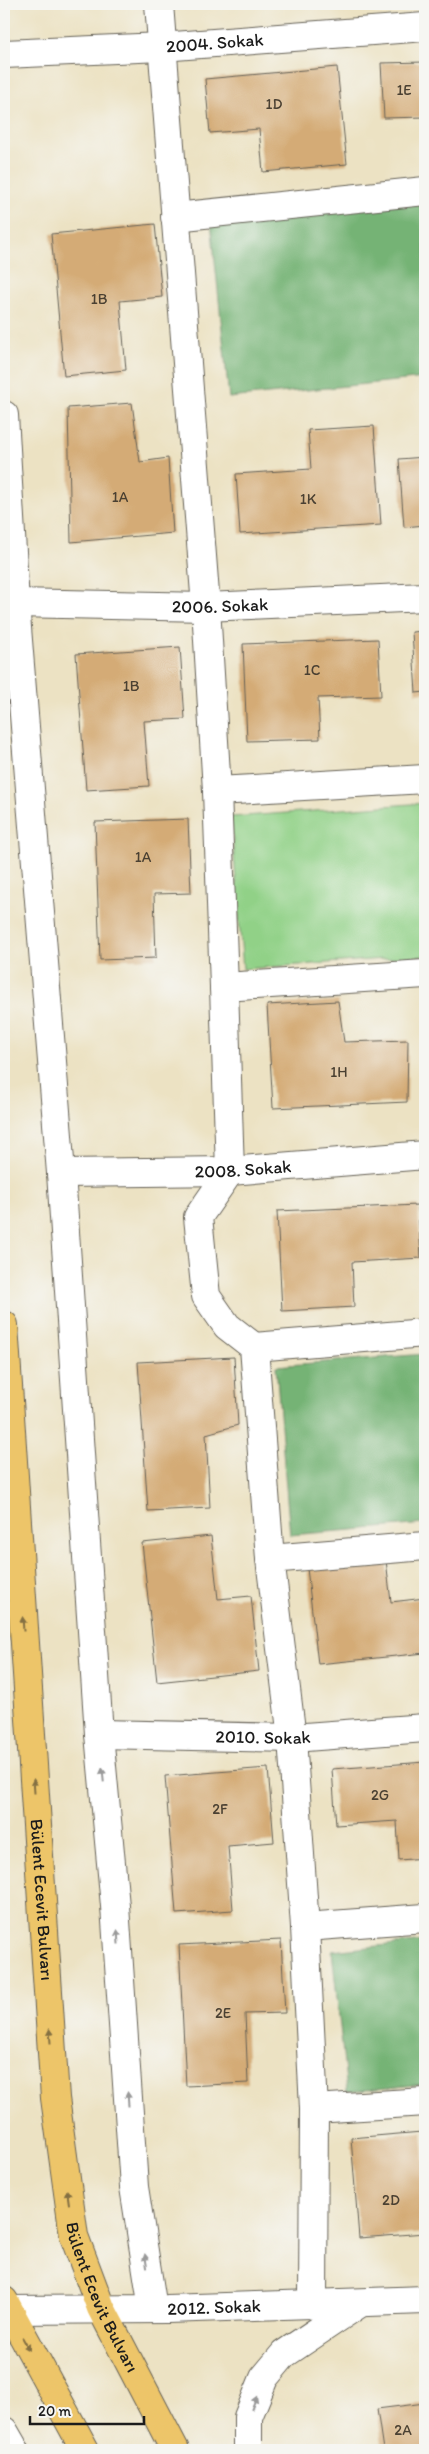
<svg xmlns="http://www.w3.org/2000/svg" width="429" height="2454" font-family="Itim,sans-serif">
<style>
.green{fill:#91d187;stroke:#567652}
.forest{fill:#74b374;stroke:#486848}
.building{fill:#d4ab76}
.lines{fill:none;stroke-linecap:round;stroke-linejoin:round}
.minor-casing{stroke:#656156;stroke-width:30}
.major-casing{stroke:#656156;stroke-width:30}
.minor{stroke:#fff;stroke-width:28}
.major{stroke:#edc569;stroke-width:28}
.oneway{fill:#847042}
.oneway2{fill:#999}
.labels{text-anchor:middle;dominant-baseline:central;stroke-width:4;stroke-linejoin:round;paint-order:stroke}
.number-label{font-size:15px;fill:#4a4032}
.street-label{font-size:18px;fill:#1c1c1c;stroke:#f6f6f2}
</style>
<rect width="100%" height="100%" fill="#f6f6f2"/>
<filter id="ink" filterUnits="userSpaceOnUse"><feTurbulence type="fractalNoise" baseFrequency=".02" numOctaves="2"/><feDisplacementMap in="SourceGraphic" scale="10" xChannelSelector="R" yChannelSelector="G"/><feConvolveMatrix kernelMatrix="1 2 1 2 8 2 1 2 1" color-interpolation-filters="sRGB"/></filter>
<filter id="wash" filterUnits="userSpaceOnUse"><feTurbulence type="fractalNoise" baseFrequency=".0096" numOctaves="4" result="noise"/><feDisplacementMap in="SourceGraphic" scale="20" xChannelSelector="R" yChannelSelector="G"/><feGaussianBlur stdDeviation="1.12" result="paint"/><feColorMatrix in="noise" values="0 0 0 0 0 0 0 0 0 0 0 0 0 0 0 0 0 1.4 0 .05"/><feComposite in="paint" operator="in"/></filter>
<g filter="url(#wash)">
<rect width="100%" height="100%" fill="#ece2c3"/>
<path class="green" d="M425 803V956L243 969 231 817Z"/>
<path class="forest" d="M425 201V378L229 398 211 222Z
M425 1354V1524L290 1535 276 1366Z
M425 1941V2084L347 2092 332 1951Z"/>
<g id="blocks">
<path class="building" d="M425 62V117L384 118 381 63Z
M337 67 347 164 263 172 259 129 210 133 205 79Z
M155 224 162 297 120 301 126 370 64 376 51 234Z
M132 403 140 462 168 458 173 533 71 542 68 408Z
M374 426 381 525 240 534 236 474 311 469 308 430Z
M425 457V525L404 527 399 459Z
M425 631V692L416 693 412 632Z
M378 639 381 696 318 698 320 739 247 741 243 644Z
M180 647 185 719 144 721 149 786 86 790 76 654Z
M188 819 191 893 154 894 156 958 100 960 95 822Z
M338 1001 344 1042 408 1040 407 1102 273 1108 267 1005Z
M418 1205 421 1258 352 1262 354 1307 282 1311 277 1211Z
M234 1357 238 1425 206 1434 210 1508 148 1511 138 1362Z
M211 1536 218 1599 251 1596 259 1671 157 1682 142 1543Z
M386 1560 391 1602 425 1598V1653L318 1664 307 1568Z
M425 1762V1858L399 1860 397 1821 336 1825 332 1769Z
M268 1768 274 1842 228 1846 233 1910 176 1914 165 1776Z
M281 1940 285 2013 245 2014 248 2083 186 2086 179 1945Z
M422 2132 425 2167V2233L359 2238 351 2138Z
M425 2403V2450H383L377 2409Z"/>
</g>
</g>
<g filter="url(#ink)">
<use href="#blocks" fill-opacity="0" stroke="#656156" stroke-width="1"/>
<g class="lines">
<defs>
<g id="minor">
<path d="M159 4 206 607 217 791 224 987 230 1171 198 1217 206 1296 227 1326 254 1347 270 1559 292 1738 305 1927 314 2109 313 2305"/>
<path id="s1" d="M4 54 161 47 425 27"/>
<path d="M175 217 425 191"/>
<path d="M4 415 15 603 61 1173 99 1734 115 1906 134 2187 153 2309"/>
<path id="s2" d="M15 603 206 607 425 597"/>
<path d="M217 791 425 779"/>
<path d="M224 987 425 974"/>
<path id="s3" d="M61 1173 230 1171 425 1155"/>
<path d="M254 1347 425 1333"/>
<path d="M270 1559 425 1546"/>
<path id="s4" d="M99 1734 292 1738 425 1728"/>
<path d="M305 1927 425 1918"/>
<path d="M314 2109 425 2102"/>
<path id="s5" d="M4 2310 167 2309 425 2300"/>
<path d="M4 2431 15 2450"/>
<path d="M248 2450V2417L264 2378 284 2354 360 2303"/>
</g>
<g id="major">
<path id="s6" d="M4 1325 55 2098 74 2236 101 2308 175 2450"/>
<path d="M4 2301 85 2450"/>
</g>
</defs>
<use href="#minor" class="minor-casing"/>
<use href="#major" class="major-casing"/>
<use href="#minor" class="minor"/>
<use href="#major" class="major"/>
</g>
<defs><path id="oneway-solid" d="M-6-.8H1V-3.2L6.5 0L1 3.2V.8H-6Z" transform="scale(1.25)"/></defs>
<g class="oneway">
<use href="#oneway-solid" transform="translate(23 1624) rotate(-94)"/>
<use href="#oneway-solid" transform="translate(34 1786) rotate(-94)"/>
<use href="#oneway-solid" transform="translate(50 2036) rotate(-94)"/>
<use href="#oneway-solid" transform="translate(68 2197) rotate(-98)"/>
<use href="#oneway-solid" transform="translate(26 2344) rotate(61)"/>
</g>
<g class="oneway2">
<use href="#oneway-solid" transform="translate(103 1775) rotate(-96)"/>
<use href="#oneway-solid" transform="translate(118 1937) rotate(-94)"/>
<use href="#oneway-solid" transform="translate(128 2099) rotate(-94)"/>
<use href="#oneway-solid" transform="translate(146 2261) rotate(-99)"/>
<use href="#oneway-solid" transform="translate(254 2403) rotate(-68)"/>
</g>
</g>
<g class="labels">
<g class="number-label">
<text x="404" y="90">1E</text>
<text x="274" y="104">1D</text>
<text x="99" y="299">1B</text>
<text x="120" y="497">1A</text>
<text x="308" y="499">1K</text>
<text x="312" y="670">1C</text>
<text x="131" y="686">1B</text>
<text x="143" y="857">1A</text>
<text x="339" y="1072">1H</text>
<text x="380" y="1795">2G</text>
<text x="220" y="1809">2F</text>
<text x="223" y="2013">2E</text>
<text x="391" y="2200">2D</text>
<text x="403" y="2430">2A</text>
</g>
<g class="street-label">
<text stroke="none"><textPath href="#s1" startOffset="211">2004. Sokak</textPath></text>
<text stroke="none"><textPath href="#s2" startOffset="205">2006. Sokak</textPath></text>
<text stroke="none"><textPath href="#s3" startOffset="182">2008. Sokak</textPath></text>
<text stroke="none"><textPath href="#s4" startOffset="164">2010. Sokak</textPath></text>
<text stroke="none"><textPath href="#s6" startOffset="576">Bülent Ecevit Bulvarı</textPath></text>
<text stroke="none"><textPath href="#s6" startOffset="981">Bülent Ecevit Bulvarı</textPath></text>
<text stroke="none"><textPath href="#s5" startOffset="210">2012. Sokak</textPath></text>
</g>
</g>
<rect width="429" height="2454" fill="none" stroke="#f6f6f2" stroke-width="20"/>
<path d="M30 2416v8h114v-8" fill="none" stroke="#1c1c1c" stroke-width="2.5"/>
<text x="38" y="2416" font-size="15" fill="#1c1c1c" stroke="#f6f6f2" stroke-width="4" paint-order="stroke">20 m</text>
</svg>
